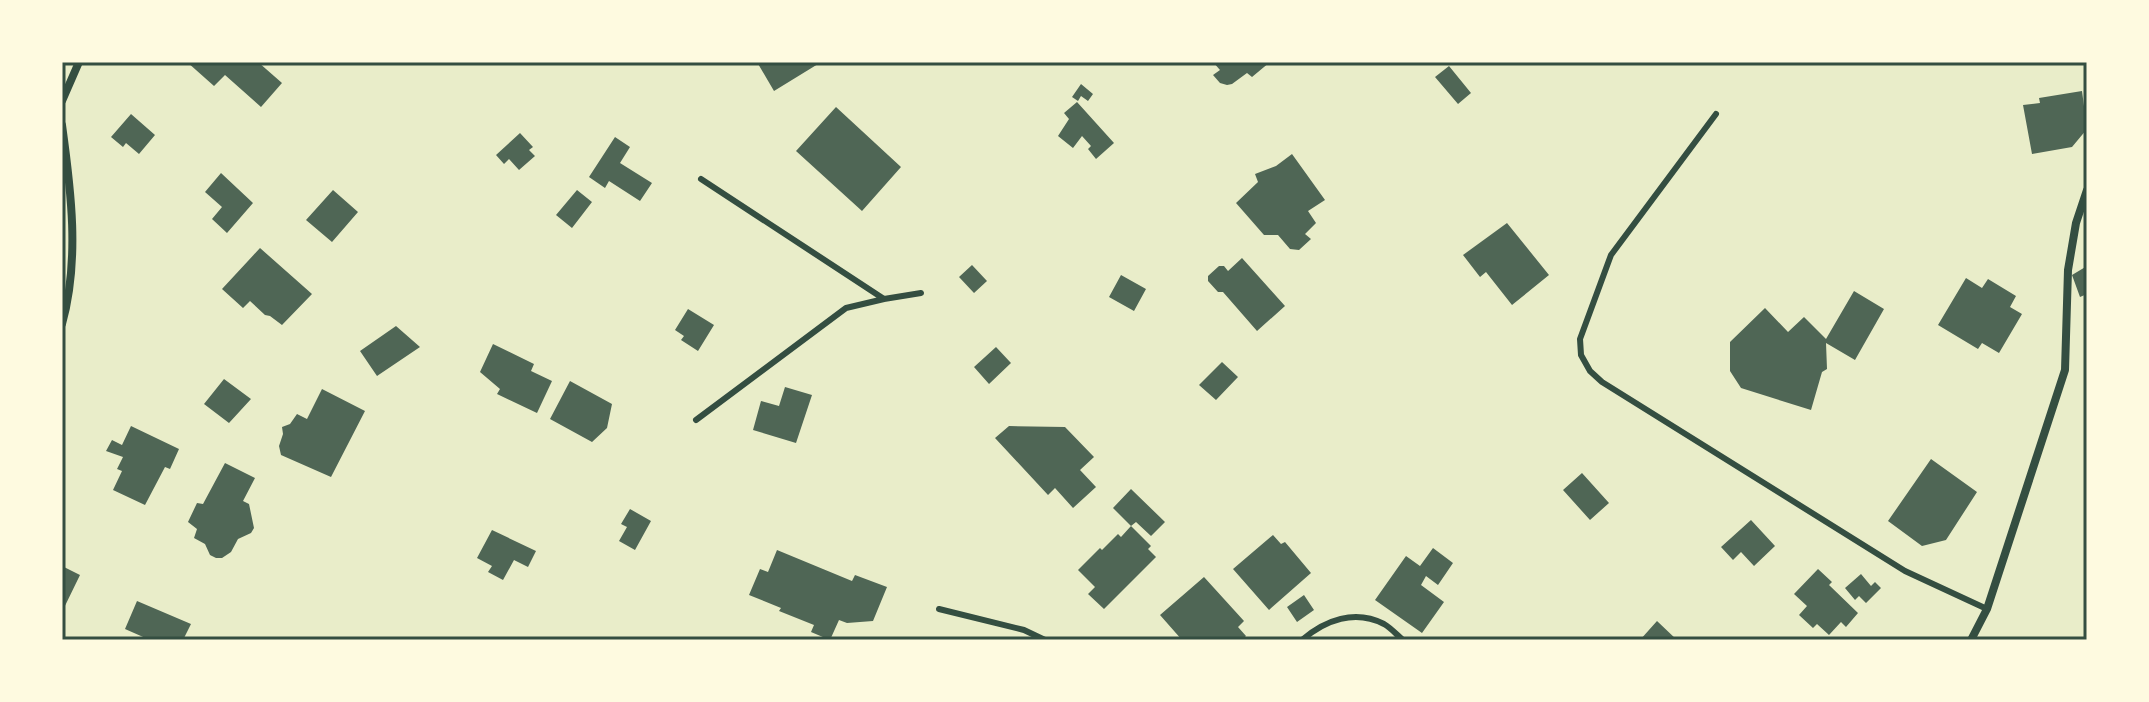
<svg xmlns="http://www.w3.org/2000/svg" width="2149" height="702" font-family="Overpass,sans-serif">
<style>
.building{fill:#4f6655}
.lines{fill:none;stroke-linecap:round;stroke-linejoin:round}
.service{stroke:#344e41;stroke-width:6}
.minor{stroke:#344e41;stroke-width:8}
.neatline{fill:none;stroke:#344e41;stroke-width:3}
</style>
<rect width="100%" height="100%" fill="#e9edc9"/>
<path class="building" d="M187 62H258L282 83 261 107 225 75 214 86Z
M757 62H817L818 64 774 91Z
M1213 62H1270L1252 77 1247 73 1232 84 1227 85 1220 83 1213 75 1220 70Z
M1449 66 1471 93 1458 104 1435 77Z
M1081 84 1093 94 1088 101 1081 96 1078 101 1072 97Z
M2082 91 2087 129 2072 147 2032 154 2023 105 2040 103 2039 98Z
M1077 102 1114 143 1096 159 1088 149 1091 146 1082 136 1073 148 1058 136 1069 119 1064 113Z
M836 107 901 167 862 211 796 151Z
M131 114 155 135 139 154 126 143 123 147 111 137Z
M520 133 533 147 529 150 535 156 519 170 509 159 504 164 496 155Z
M615 137 630 147 620 163 652 183 640 201 609 181 605 188 589 177Z
M1292 154 1325 200 1308 211 1316 223 1305 234 1311 239 1299 250 1290 249 1278 235H1264L1236 203 1258 182 1255 174 1276 166Z
M221 173 253 203 227 233 212 219 222 207 205 192Z
M333 190 358 212 332 242 306 220Z
M577 190 592 202 572 228 556 215Z
M1507 223 1549 275 1512 305 1486 272 1480 277 1463 255Z
M260 248 312 294 282 325 270 316 265 315 250 301 243 308 222 289Z
M1242 258 1285 306 1257 331 1223 292H1218L1208 281V276L1219 266H1224L1228 271Z
M972 265 987 281 974 293 959 277Z
M2087 266V294L2080 297 2072 275Z
M1121 275 1146 289 1134 311 1109 297Z
M1966 278 1982 288 1988 279 2016 296 2010 307 2022 314 1999 353 1982 343 1978 349 1938 325Z
M1854 291 1884 309 1855 360 1826 343 1827 369 1822 372 1811 410 1741 388 1730 371V342L1765 308 1788 332 1804 317 1826 339Z
M688 309 714 325 698 351 681 340 684 336 675 330Z
M396 326 420 347 377 376 360 351Z
M493 344 534 364 531 371 552 381 537 413 497 394 500 389 480 372Z
M996 347 1011 363 989 384 974 367Z
M1222 362 1238 377 1216 400 1199 385Z
M224 379 251 399 229 423 204 404Z
M570 381 612 404 607 428 592 442 550 419Z
M785 387 812 395 796 443 753 430 761 401 779 406Z
M322 389 365 411 331 477 281 455 279 446 283 434 282 427 290 424 297 414 307 419Z
M131 426 179 449 170 469 165 467 145 505 113 490 122 471 117 469 123 457 106 451 112 440 122 445Z
M1009 426 1065 427 1094 457 1080 470 1096 487 1073 508 1055 488 1048 495 995 438Z
M1931 459 1977 492 1946 540 1922 546 1888 521Z
M225 463 255 478 243 501 249 504 254 528 251 533 238 539 231 552 222 558H216L210 555 205 544 194 538 197 529 188 522 197 503 203 504Z
M1582 473 1609 503 1590 520 1563 490Z
M1131 489 1165 522 1151 536 1136 522 1131 526 1113 508Z
M630 509 651 521 635 550 619 541 627 527 621 524Z
M1751 520 1775 546 1754 566 1741 552 1733 560 1721 547Z
M1131 526 1151 546 1148 549 1156 557 1104 609 1088 594 1095 587 1078 570 1100 548 1102 550 1118 534 1121 537Z
M492 530 536 551 528 567 514 560 503 580 488 572 492 566 477 558Z
M1273 535 1281 544 1285 542 1311 573 1269 610 1233 569Z
M1433 548 1453 563 1438 585 1426 576 1421 585 1444 602 1422 633 1375 600 1406 556 1420 566Z
M777 550 852 581 855 575 887 587 873 621 847 623 839 620 830 640 811 632 814 625 779 611 781 608 749 595 760 569 768 572Z
M62 566 80 575 62 612Z
M1818 569 1832 582 1829 585 1858 613 1846 627 1841 622 1829 635 1817 624 1813 628 1799 615 1807 606 1794 594Z
M1861 574 1871 586 1875 582 1881 588 1866 603 1859 596 1855 600 1845 588Z
M1204 577 1244 621 1238 627 1246 636 1242 640H1182L1160 615Z
M1304 595 1314 610 1297 622 1287 607Z
M137 601 191 624 183 640H150L125 629Z
M1657 621 1677 640H1640Z"/>
<g class="lines">
<path class="service" d="M1716 114 1611 255 1580 339 1581 355 1590 371 1602 382 1905 571 1987 609
M701 179 884 299 921 293
M696 420 846 308 884 299
M939 609 1024 630 1045 640
M1302 640C1325 620 1355 609 1384 624 1391 628 1397 635 1403 640"/>
<path class="minor" d="M62 101 79 62
M62 125C71 190 80 260 62 324
M1971 640 1987 609 2065 370 2068 270 2076 223 2087 190"/>
</g>
<rect width="2149" height="702" fill="none" stroke="#fefae0" stroke-width="128"/>
<rect x="64" y="64" width="2021" height="574" class="neatline"/>
</svg>
